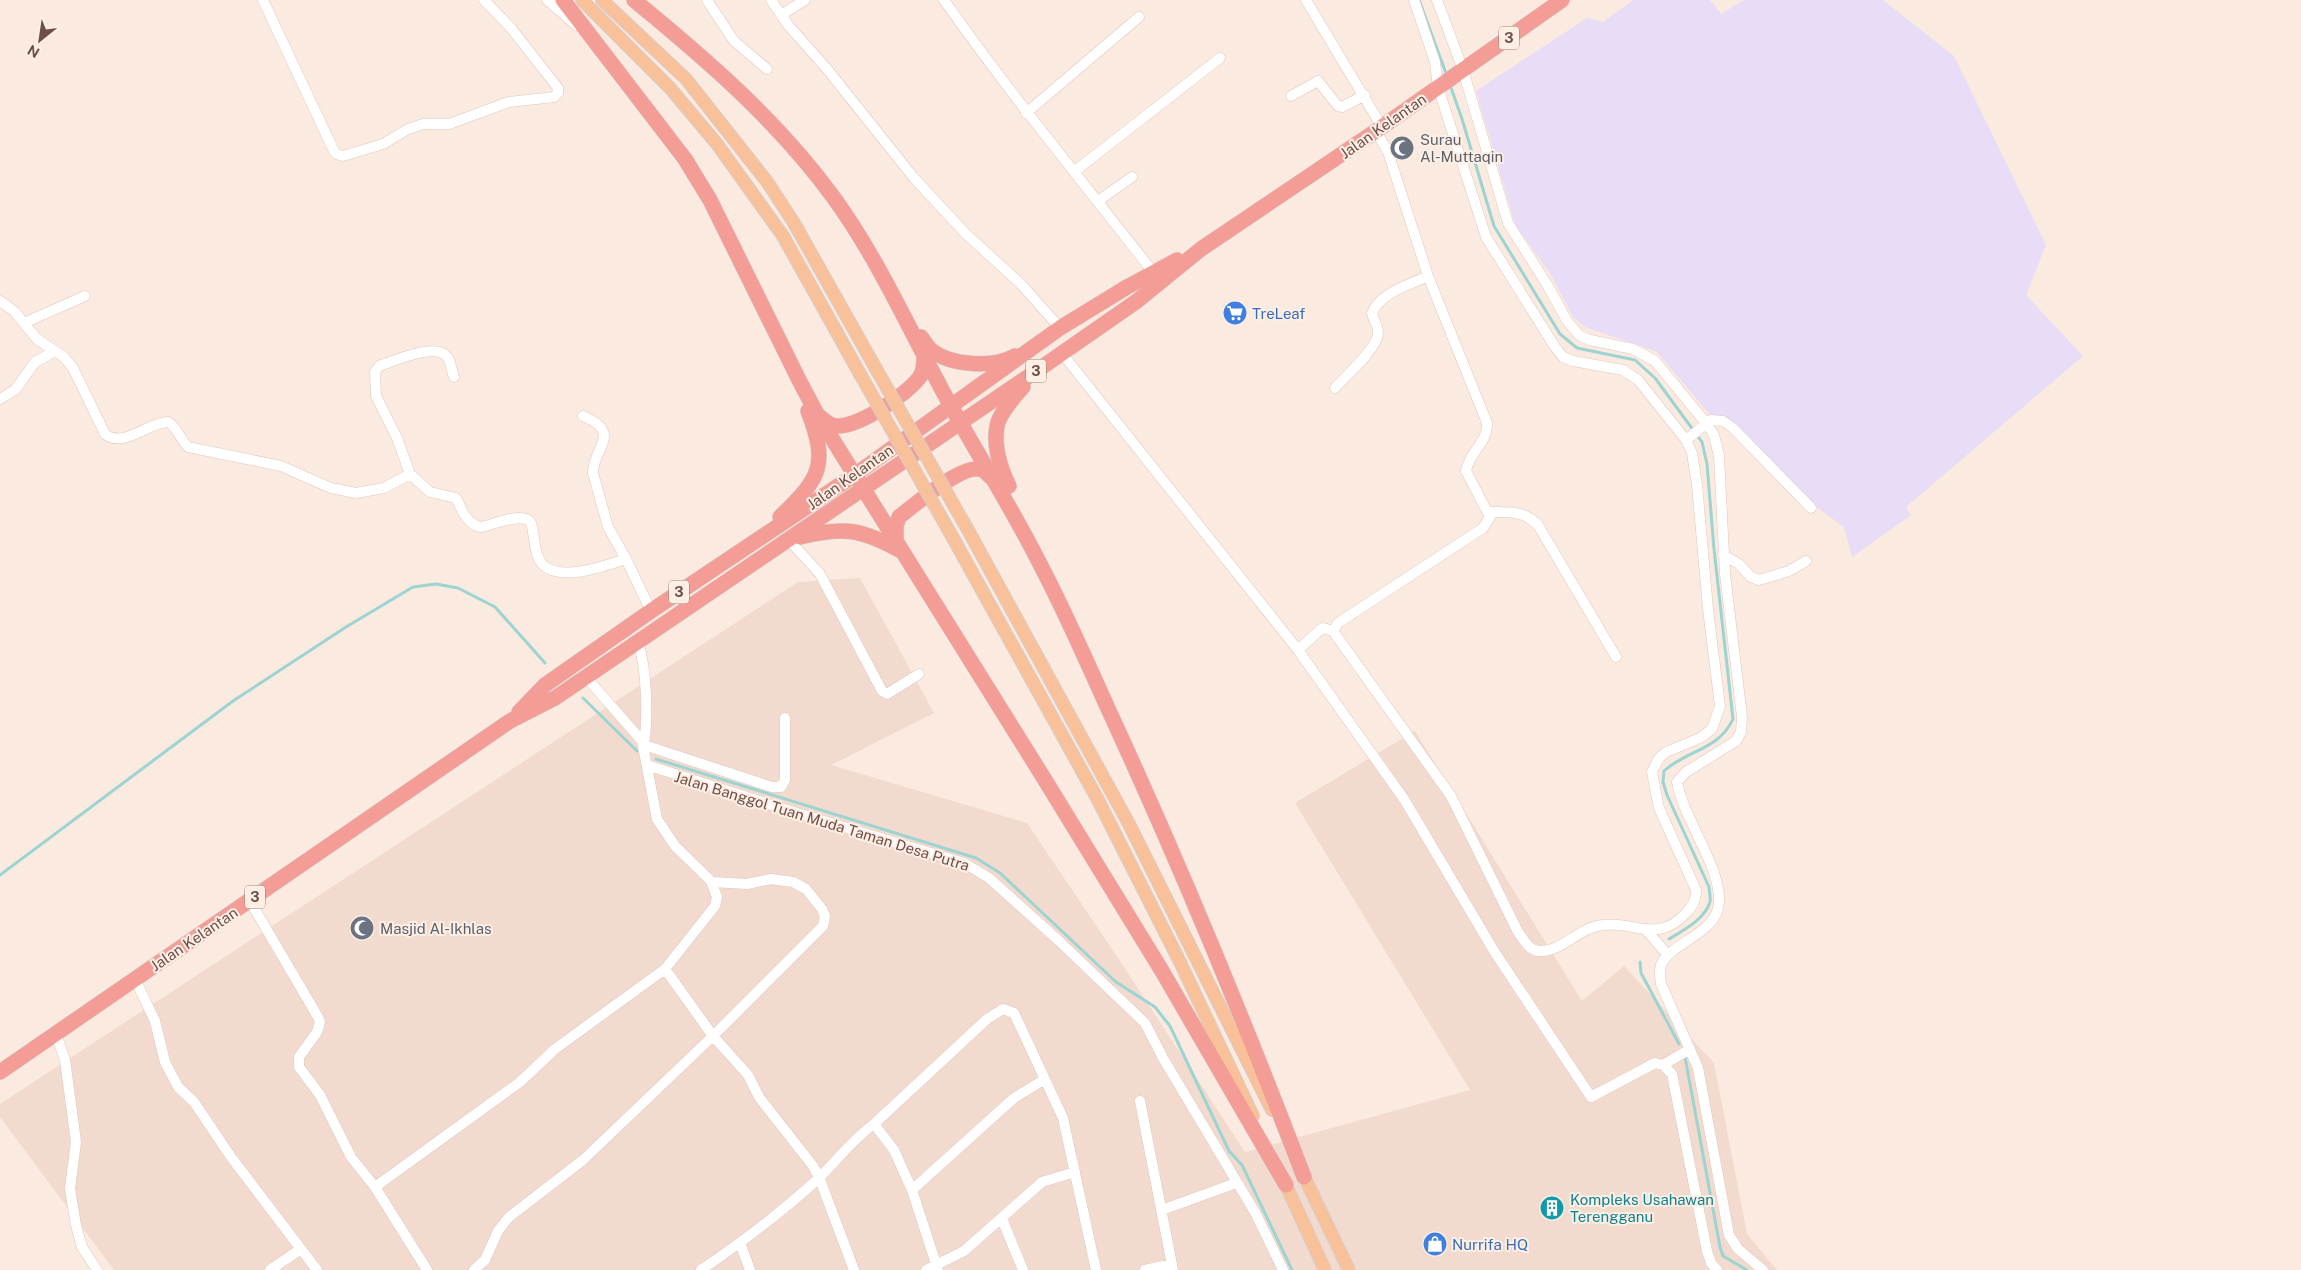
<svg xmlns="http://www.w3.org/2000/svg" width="2301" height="1270" font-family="'Public Sans',sans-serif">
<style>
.residential{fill:#f2dbce}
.education{fill:#e8dcf7}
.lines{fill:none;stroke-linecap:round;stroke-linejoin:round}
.stream{stroke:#9cd4d2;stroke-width:3}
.minor-casing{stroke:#e0c7bf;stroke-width:11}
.major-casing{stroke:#d7cdcc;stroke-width:14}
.highway-casing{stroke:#d7cdcc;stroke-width:16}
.minor{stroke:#fff;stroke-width:10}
.major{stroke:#f8c199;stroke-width:12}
.highway{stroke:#f49d97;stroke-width:15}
.major-bridge-casing{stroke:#d7cdcc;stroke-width:14;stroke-linecap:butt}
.major-bridge{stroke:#f8c199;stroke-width:12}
.labels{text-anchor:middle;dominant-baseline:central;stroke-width:4;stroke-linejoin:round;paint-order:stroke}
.shield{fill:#feefe5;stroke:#9b7e77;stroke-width:1}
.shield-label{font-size:14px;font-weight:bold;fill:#704e48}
.street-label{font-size:15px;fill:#704e48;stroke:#feefe5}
.worship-label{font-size:15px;fill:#5b616d;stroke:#feefe5;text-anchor:start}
.shop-label{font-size:15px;fill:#366cbe;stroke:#feefe5;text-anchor:start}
.culture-label{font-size:15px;fill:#0d838f;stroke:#feefe5;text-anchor:start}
</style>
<rect width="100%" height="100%" fill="#fbeadf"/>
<path class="residential" d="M860 578 934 713 831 765 1027 823 1120 961 1245 1152 1470 1090 1295 803 1415 731 1582 1001 1624 966 1714 1063 1747 1234 1777 1270H114L0 1117V1104L798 582Z"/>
<path class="education" d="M1633 0H1710L1721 14 1744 0H1883L1954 56 2046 245 2026 295 2083 356 1906 507 1911 515 1852 557 1844 527 1808 501 1772 466 1733 422 1711 416 1657 352 1585 327 1573 317 1551 275 1515 224 1476 91 1587 18 1603 22Z"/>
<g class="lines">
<path class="stream" d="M1419 0 1447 76
M1450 85 1462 119 1494 226 1560 334 1577 348 1635 360 1655 378 1702 442 1707 464 1714 549 1733 719C1719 750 1687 750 1664 771L1663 782 1667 795 1709 887C1709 891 1711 898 1710 902 1704 920 1684 930 1669 939
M583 698 637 751
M656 759 976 858 1000 873 1116 982 1155 1007 1170 1026 1229 1151 1242 1165 1292 1270
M0 875 233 701 346 627 413 587 436 584 458 588 495 607 545 663
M1640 962 1641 973 1679 1044
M1685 1057 1720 1247 1723 1256 1747 1270"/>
<defs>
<path id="minor" d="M263 0 333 149 336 154 343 156 383 144 408 129 423 124H449L509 102 554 97 558 93V88L511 28 484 0
M547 0 576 25
M707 0 734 41 767 69
M771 0 788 25 827 69 914 178 966 234 1021 284 1060 328
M944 0C1010 94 1083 182 1153 272
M1306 0 1382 127
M1437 0 1463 70 1508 223 1548 286 1567 321 1580 336 1590 340 1633 349 1655 361 1706 423 1714 435 1719 456 1725 574 1742 717 1741 732 1736 741 1686 772 1677 782C1684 820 1720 865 1719 901 1719 934 1670 942 1661 965 1659 971 1660 977 1661 984L1698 1068 1729 1235 1738 1249 1763 1270
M781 15 805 0
M1291 96 1318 81 1338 106 1342 107 1365 95
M1026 113 1139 17
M1075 171 1220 58
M1098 201 1132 177
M0 301 14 311 37 339 64 357 73 368 105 434C123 449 149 422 168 422 178 428 180 439 188 447L281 466 331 488 356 493 384 488 410 474 430 492 456 498C462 510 467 525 481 527 494 524 514 515 526 519 532 521 532 526 533 532 535 543 535 556 543 565 562 582 605 566 626 559L651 611
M24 323 85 296
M1061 352 1298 650 1404 799 1494 951 1591 1097 1655 1063 1663 1065 1672 1074 1707 1251 1711 1263 1717 1270
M1335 388C1345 377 1380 346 1378 332 1378 326 1373 319 1372 313 1380 293 1409 285 1428 276
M0 399 15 390 35 362 55 351
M583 416C624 433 592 449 593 473L608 527 626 559
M1686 440 1711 420 1723 421 1733 428 1811 508
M410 474 397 438 376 396 375 372 379 366C394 361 438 341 448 358 451 363 452 372 454 377
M1488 512C1506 512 1524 510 1538 525L1616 657
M789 540 820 574 882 691 887 694 919 674
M1723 555 1739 564 1751 577 1759 580 1789 571 1806 561
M1333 631 1338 623 1483 528 1490 517 1466 471C1469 452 1488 443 1487 423L1428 276 1388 152 1376 131
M638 642C647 669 648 717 644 745L772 787H781L785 780V718
M1298 650 1320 630 1323 628 1333 631 1451 796 1518 932C1524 940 1529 951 1540 951 1562 952 1579 927 1603 925 1634 921 1658 944 1686 913 1693 906 1696 900 1696 890L1659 808 1652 772 1659 758 1666 752 1700 738 1712 729 1720 706 1708 609 1697 485 1692 453 1686 440 1638 380 1623 370 1573 361 1563 357 1555 347 1486 237 1438 87 1435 62 1414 0
M647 765 784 809 964 863 989 878 1058 940 1145 1023 1163 1058 1256 1214 1283 1270
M250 901 318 1017 320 1022 317 1032 299 1057V1067L320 1095 351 1157 375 1187 427 1270
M1646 930 1668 955
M665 969 713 1036 748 1075 759 1097 813 1166 819 1177 854 1270
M135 979 155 1021 165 1062 178 1087 194 1102 231 1157 317 1270
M56 1034 65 1060 76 1142 70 1189 76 1225 82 1247 97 1270
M1663 1065 1690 1049
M1140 1101 1173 1270
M874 1124 894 1150 912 1190 938 1270
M375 1187 520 1082 555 1049 665 969 715 906 717 897 711 881 675 846 657 819 642 741 586 677
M912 1190 1014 1098 1045 1079
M1162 1210 1236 1183
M1002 1219 1023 1270
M740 1243 750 1270
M270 1270 301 1249
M474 1270 485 1260 498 1231 509 1217 583 1160 713 1036 823 926 825 916 822 909 806 889 793 882 771 879 747 884 712 882
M701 1270C742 1242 782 1212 819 1178 837 1160 853 1139 874 1124L987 1019 1003 1009 1014 1013 1063 1118 1096 1270
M926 1270 964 1251 1042 1182 1075 1172
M1145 1270 1172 1264"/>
<path id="major" d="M582 0 670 88 717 144 783 236 860 374
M602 0 686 79 768 183 794 223 875 367
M968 530 1129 824 1272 1110
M953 538 1097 798 1180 962 1253 1116
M1300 1168 1349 1270
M1282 1177 1325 1270"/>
<path id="highway" d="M563 0 685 159 710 200 799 380 818 416 1045 780 1162 971 1286 1185
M634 0C707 60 778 121 834 198 881 263 913 338 952 408 981 460 1013 510 1040 564 1068 617 1091 672 1116 726 1184 874 1246 1025 1304 1177
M921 337C924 341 927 346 931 350 951 366 993 368 1015 356
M819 416C823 419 828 424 832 425 853 432 906 395 919 378 924 372 924 364 924 356
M1009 486C1000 468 992 442 998 422 1003 409 1014 397 1023 387
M780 517C820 478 829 466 808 411
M800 537C845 526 862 529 903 552
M896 539V526L899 517C915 505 964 461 983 470 986 472 989 476 992 478
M519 712 545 685 651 611 856 474 1060 328 1127 287 1177 260
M0 1072 510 721 555 698 1035 372 1137 301 1201 249 1376 131 1562 0"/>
</defs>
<use href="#minor" class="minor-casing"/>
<use href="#major" class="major-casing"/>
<use href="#highway" class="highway-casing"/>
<use href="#minor" class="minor"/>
<use href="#major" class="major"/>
<use href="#highway" class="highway"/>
<defs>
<path id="major-bridge" d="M875 367 968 530
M860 374 953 538"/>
</defs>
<use href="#major-bridge" class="major-bridge-casing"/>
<use href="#major-bridge" class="major-bridge"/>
</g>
<defs>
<symbol id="mosque-disc" viewBox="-11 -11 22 22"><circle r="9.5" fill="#6b7280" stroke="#feefe5"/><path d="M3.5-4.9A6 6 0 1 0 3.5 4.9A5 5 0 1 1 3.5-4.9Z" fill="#fff"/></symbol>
<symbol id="supermarket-disc" viewBox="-11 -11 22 22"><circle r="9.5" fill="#3f7fe0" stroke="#feefe5"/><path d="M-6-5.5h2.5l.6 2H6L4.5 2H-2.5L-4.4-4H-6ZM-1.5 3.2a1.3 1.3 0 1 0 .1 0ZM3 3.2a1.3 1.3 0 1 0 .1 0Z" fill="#fff"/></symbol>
<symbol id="building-disc" viewBox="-11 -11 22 22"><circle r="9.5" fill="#0f9aa8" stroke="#feefe5"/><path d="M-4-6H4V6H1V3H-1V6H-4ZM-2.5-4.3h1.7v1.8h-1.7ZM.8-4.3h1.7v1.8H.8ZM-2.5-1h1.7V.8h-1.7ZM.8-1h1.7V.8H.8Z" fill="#fff"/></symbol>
<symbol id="shop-disc" viewBox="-11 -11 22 22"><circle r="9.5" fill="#3f7fe0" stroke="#feefe5"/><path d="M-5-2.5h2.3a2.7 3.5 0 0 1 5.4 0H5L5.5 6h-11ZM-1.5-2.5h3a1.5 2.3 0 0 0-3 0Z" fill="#fff"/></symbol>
</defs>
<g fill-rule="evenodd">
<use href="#mosque-disc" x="1388" y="134" width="28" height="28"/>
<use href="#supermarket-disc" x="1221" y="299" width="28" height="28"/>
<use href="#mosque-disc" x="348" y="914" width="28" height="28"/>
<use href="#building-disc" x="1538" y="1194" width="28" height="28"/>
<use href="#shop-disc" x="1421" y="1230" width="28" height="28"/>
</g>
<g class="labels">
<g class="shield">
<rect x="1499" y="26.5" width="20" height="23" rx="4"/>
<rect x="1026" y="359.5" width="20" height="23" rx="4"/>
<rect x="669" y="580.5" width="20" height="23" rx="4"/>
<rect x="245" y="885.5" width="20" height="23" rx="4"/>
</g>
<g class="shield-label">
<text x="1509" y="38">3</text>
<text x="1036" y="371">3</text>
<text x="679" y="592">3</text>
<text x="255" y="897">3</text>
</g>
<g class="street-label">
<text transform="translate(1383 126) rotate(-35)">Jalan Kelantan</text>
<text transform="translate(850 477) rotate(-35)">Jalan Kelantan</text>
<text transform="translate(822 821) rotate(17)">Jalan Banggol Tuan Muda Taman Desa Putra</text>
<text transform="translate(194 939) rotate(-34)">Jalan Kelantan</text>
</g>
<g class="worship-label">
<text x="1420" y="139">Surau<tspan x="1420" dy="17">Al-Muttaqin</tspan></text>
<text x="380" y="928">Masjid Al-Ikhlas</text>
</g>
<g class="shop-label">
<text x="1252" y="313">TreLeaf</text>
<text x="1452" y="1244">Nurrifa HQ</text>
</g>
<g class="culture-label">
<text x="1570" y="1199">Kompleks Usahawan<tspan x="1570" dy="17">Terengganu</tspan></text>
</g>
</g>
<g transform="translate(40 40) rotate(210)" stroke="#feefe5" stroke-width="4" paint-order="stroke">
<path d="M0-4L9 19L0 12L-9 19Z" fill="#704e48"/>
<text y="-8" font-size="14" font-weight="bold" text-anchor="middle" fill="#704e48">N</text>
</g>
</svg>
